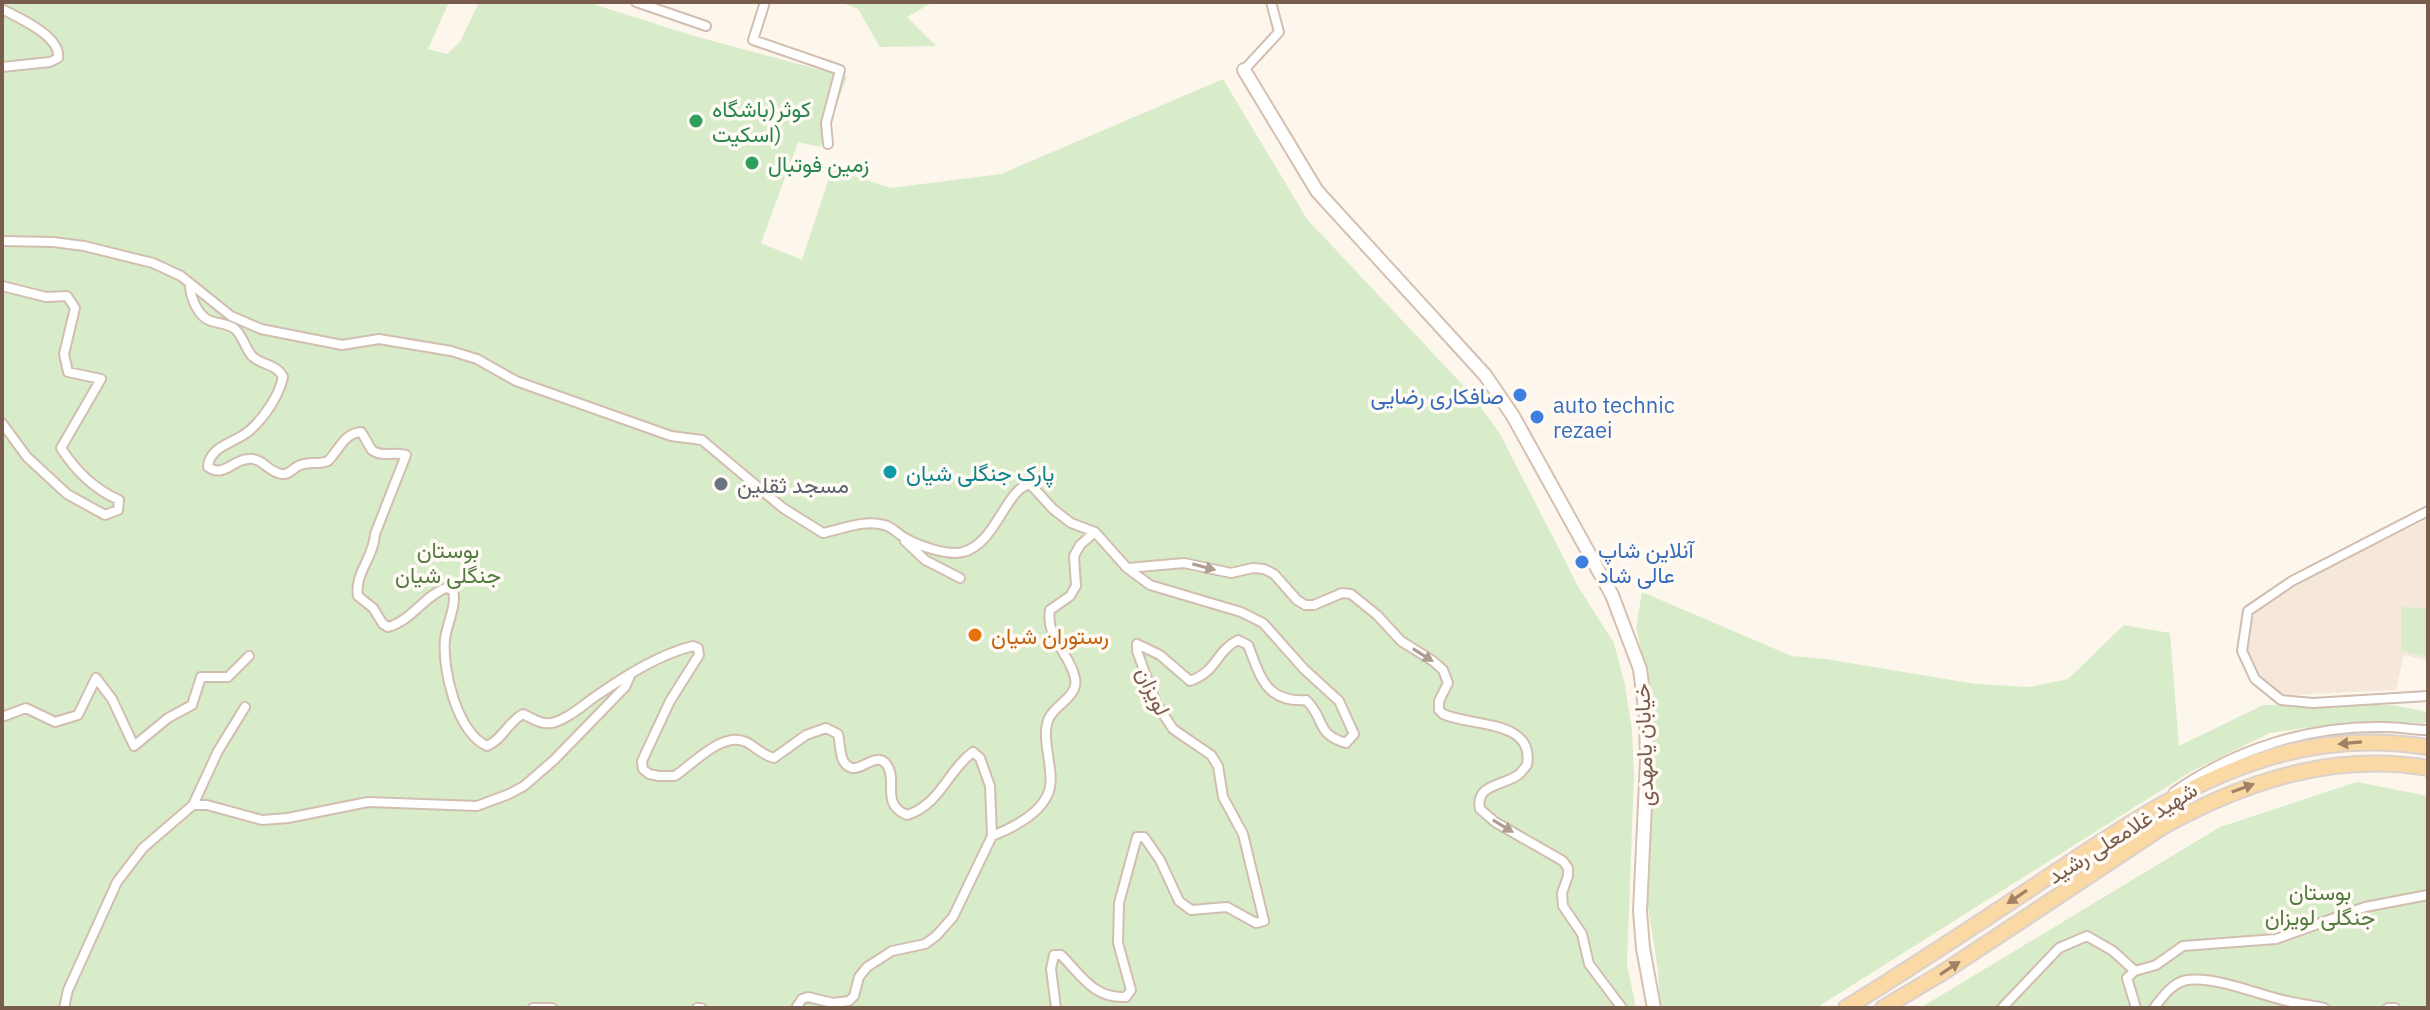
<svg xmlns="http://www.w3.org/2000/svg" width="2430" height="1010" font-family="'IBM Plex Sans',Vazirmatn,sans-serif">
<style>
.residential{fill:#f5e8da}
.green{fill:#d8ecc9}
.lines{fill:none;stroke-linecap:round;stroke-linejoin:round}
.street-casing{stroke:#d1beb0;stroke-width:12}
.secondary-casing{stroke:#d6c0b0;stroke-width:16}
.primary-casing{stroke:#dad1cd;stroke-width:18}
.street{stroke:#fff;stroke-width:8}
.secondary{stroke:#fff;stroke-width:12}
.primary{stroke:#fbd9a5;stroke-width:14}
.oneway{fill:#af9d94}
.oneway2{fill:#a18267}
.leisure-dot{fill:#2e9e5b;stroke:#fffaf3;stroke-width:3}
.shop-dot{fill:#3f7fe0;stroke:#fffaf3;stroke-width:3}
.culture-dot{fill:#0f9aa8;stroke:#fffaf3;stroke-width:3}
.worship-dot{fill:#6b7280;stroke:#fffaf3;stroke-width:3}
.food-dot{fill:#e8710a;stroke:#fffaf3;stroke-width:3}
.labels{text-anchor:middle;dominant-baseline:central;stroke-width:7;stroke-linejoin:round;paint-order:stroke}
.leisure-label{font-size:22px;fill:#27864d;stroke:#fffaf3;text-anchor:start}
.shop-label{font-size:22px;fill:#366cbe;stroke:#fffaf3;text-anchor:start}
.culture-label{font-size:22px;fill:#0d838f;stroke:#fffaf3;text-anchor:start}
.worship-label{font-size:22px;fill:#5b616d;stroke:#fffaf3;text-anchor:start}
.park-label{font-size:22px;fill:#537a41;stroke:#fffaf3}
.food-label{font-size:22px;fill:#c56008;stroke:#fffaf3;text-anchor:start}
.street-label{font-size:22px;fill:#7a5c4d;stroke:#fffaf3}
</style>
<rect width="100%" height="100%" fill="#fdf6ec"/>
<path class="residential" d="M2428 519V660L2404 655 2396 690 2288 695 2266 685 2247 657 2251 620 2262 606 2318 573Z"/>
<path class="green" d="M2 2H449L428 49 447 54 460 42 479 2H587L694 36 847 77 820 147 798 142 761 243 802 260 832 169 891 188 1001 174 1223 79 1307 219 1473 396 1500 434 1579 588 1614 643 1625 685 1632 731 1634 775 1627 964 1636 1008H2Z
M840 2H933L907 17 936 46 880 47 858 9Z
M1642 592 1792 656 1825 659 1976 684 2029 687 2068 679 2124 625 2170 633 2179 746 2263 705H2392L2428 712V723L2348 722 2270 733 2192 771 1816 1008H1660L1658 970 1647 901 1653 698 1636 628Z
M2401 607 2428 608V657L2401 651Z
M2357 782 2428 796V1008H1920L2220 827Z"/>
<g class="lines">
<defs>
<path id="street" d="M636 2 706 26
M765 2 753 40 840 70 826 123 828 144
M2 9C19 18 61 36 58 58L50 62 2 67
M1244 70 1279 32 1271 2
M2 241 53 242 84 246 153 263 181 276 231 316 261 329 342 345 379 339 451 351 477 359 516 381 671 436 702 440 783 508 823 533C842 529 866 519 884 525 891 526 898 534 905 538 919 546 948 556 963 552 996 544 1006 488 1030 484L1053 509 1071 523 1095 532 1127 568 1150 585 1241 612 1263 623 1304 669 1339 701 1354 734 1346 743C1315 734 1326 719 1306 700 1265 703 1260 675 1248 645L1238 640C1215 652 1218 671 1190 681L1160 655 1137 644V651L1156 703 1173 729 1211 755 1218 766 1223 797 1243 834 1264 921 1256 923 1227 907 1191 910 1179 901 1160 860 1144 837H1137L1119 903 1118 943 1131 990 1126 997C1094 999 1082 976 1061 955H1054L1051 969 1056 1008
M190 284C190 297 198 317 211 321 219 324 227 323 235 329 243 336 245 348 252 356 262 366 276 363 283 377 279 396 264 418 249 431 235 443 209 446 208 467 224 478 232 460 248 459 262 457 269 473 282 474 289 475 292 469 298 466 308 461 318 465 328 461 339 450 344 433 361 432 365 437 368 445 372 450 382 458 395 451 406 455L375 534C374 557 354 574 358 596L373 608 383 624 388 627C411 621 424 596 446 588L453 590C457 606 447 623 445 639 442 670 457 732 487 746 503 739 508 722 523 714 532 718 541 725 552 723 569 719 585 703 599 694 627 675 660 654 693 646L698 648 699 655 670 701 642 761 643 769 649 774 659 776H675C694 763 723 731 746 742 756 747 762 755 774 758L806 735 826 728 838 734C841 744 838 764 852 768 863 770 877 751 887 765 898 781 880 804 907 815 941 804 947 771 973 752L980 758 990 786 992 836 953 917 936 936 925 944 892 951 867 967 859 977 854 996 849 1001 833 1003 808 997 802 999 796 1008
M2 286 46 297 67 296 75 308 64 354 68 372 101 379 61 448C75 470 94 489 119 500L118 510 105 515 67 494 27 457 2 423
M2428 511 2292 581 2248 611 2242 651 2255 679 2281 700 2313 703 2428 696
M905 541 925 560 960 578
M1128 568 1184 563 1231 573 1253 568 1264 569 1274 574 1297 600 1305 605H1314L1342 593 1351 594 1377 615 1401 641 1433 661 1443 670 1448 683 1439 701V710L1443 714C1471 727 1535 719 1527 765 1526 766 1520 774 1518 775 1503 786 1475 784 1480 809L1495 822 1563 861 1568 868V876L1562 893 1563 906 1582 934 1589 964 1622 1008
M2 717 26 708 55 722 78 715 96 678 112 699 134 746 168 718 192 705 201 677H228L249 656
M2174 792C2235 749 2310 725 2385 727 2399 727 2414 730 2428 730
M193 805 218 751 245 707
M992 836C1012 828 1042 813 1049 791 1053 780 1049 765 1048 754 1046 742 1044 729 1049 718 1056 704 1079 696 1075 678 1070 653 1045 638 1050 610L1070 596 1076 586 1074 556 1080 545 1095 532
M64 1008 68 990 117 882 143 848 193 805H207L262 820 288 818 368 802 477 806 509 794 524 786 554 760 625 687 630 676
M533 1008H552
M697 1008H701
M2002 1008 2059 948 2087 936 2113 951 2135 971
M2136 1008 2127 978 2135 971 2156 965 2183 946 2276 939 2365 907 2428 895
M2154 1008C2163 996 2172 983 2187 980 2216 976 2259 995 2287 1001 2299 1004 2312 1005 2324 1008
M2388 1008H2395"/>
<path id="secondary" d="M1244 70 1317 191 1485 375 1513 416 1612 595 1640 669 1646 716 1647 761 1640 911 1643 948 1654 1008"/>
<path id="primary" d="M1846 1008C1910 968 1973 927 2036 885 2159 803 2271 722 2428 747
M1883 1008 1942 973 2164 826C2246 781 2334 752 2428 768"/>
</defs>
<use href="#street" class="street-casing"/>
<use href="#secondary" class="secondary-casing"/>
<use href="#primary" class="primary-casing"/>
<use href="#street" class="street"/>
<use href="#secondary" class="secondary"/>
<use href="#primary" class="primary"/>
</g>
<defs><path id="oneway-solid" d="M-6-.8H1V-3.2L6.5 0L1 3.2V.8H-6Z" transform="scale(2)"/></defs>
<g class="oneway">
<use href="#oneway-solid" transform="translate(1204 567) rotate(15)"/>
<use href="#oneway-solid" transform="translate(1423 655) rotate(32)"/>
<use href="#oneway-solid" transform="translate(1503 826) rotate(31)"/>
</g>
<g class="oneway2">
<use href="#oneway-solid" transform="translate(2350 743) rotate(175)"/>
<use href="#oneway-solid" transform="translate(2243 788) rotate(-20)"/>
<use href="#oneway-solid" transform="translate(2017 897) rotate(146)"/>
<use href="#oneway-solid" transform="translate(1950 968) rotate(-33)"/>
</g>
<g class="leisure-dot">
<circle cx="696" cy="121" r="8"/>
<circle cx="752" cy="163" r="8"/>
</g>
<g class="shop-dot">
<circle cx="1520" cy="395" r="8"/>
<circle cx="1537" cy="417" r="8"/>
<circle cx="1582" cy="562" r="8"/>
</g>
<circle class="culture-dot" cx="890" cy="472" r="8"/>
<circle class="worship-dot" cx="721" cy="484" r="8"/>
<circle class="food-dot" cx="975" cy="635" r="8"/>
<g class="labels">
<g class="leisure-label">
<text x="712" y="108">کوثر(باشگاه<tspan x="712" dy="25">اسکیت)</tspan></text>
<text x="768" y="163">زمین فوتبال</text>
</g>
<g class="shop-label">
<text x="1504" y="395" text-anchor="end">صافکاری رضایی</text>
<text x="1553" y="404">auto technic<tspan x="1553" dy="25">rezaei</tspan></text>
<text x="1598" y="549">آنلاین شاپ<tspan x="1598" dy="25">عالی شاد</tspan></text>
</g>
<g class="culture-label">
<text x="906" y="472">پارک جنگلی شیان</text>
</g>
<g class="worship-label">
<text x="737" y="484">مسجد ثقلین</text>
</g>
<g class="park-label">
<text x="448" y="549">بوستان<tspan x="448" dy="25">جنگلی شیان</tspan></text>
<text x="2320" y="891">بوستان<tspan x="2320" dy="25">جنگلی لویزان</tspan></text>
</g>
<g class="food-label">
<text x="991" y="635">رستوران شیان</text>
</g>
<g class="street-label">
<text transform="translate(1154 691) rotate(65)">لویزان</text>
<text transform="translate(1643 745) rotate(-92)">خیابان یامهدی</text>
<text transform="translate(2122 832) rotate(-32)">شهید غلامعلی رشید</text>
</g>
</g>
<rect width="2430" height="1010" fill="none" stroke="#7a5c4d" stroke-width="8"/>
</svg>
